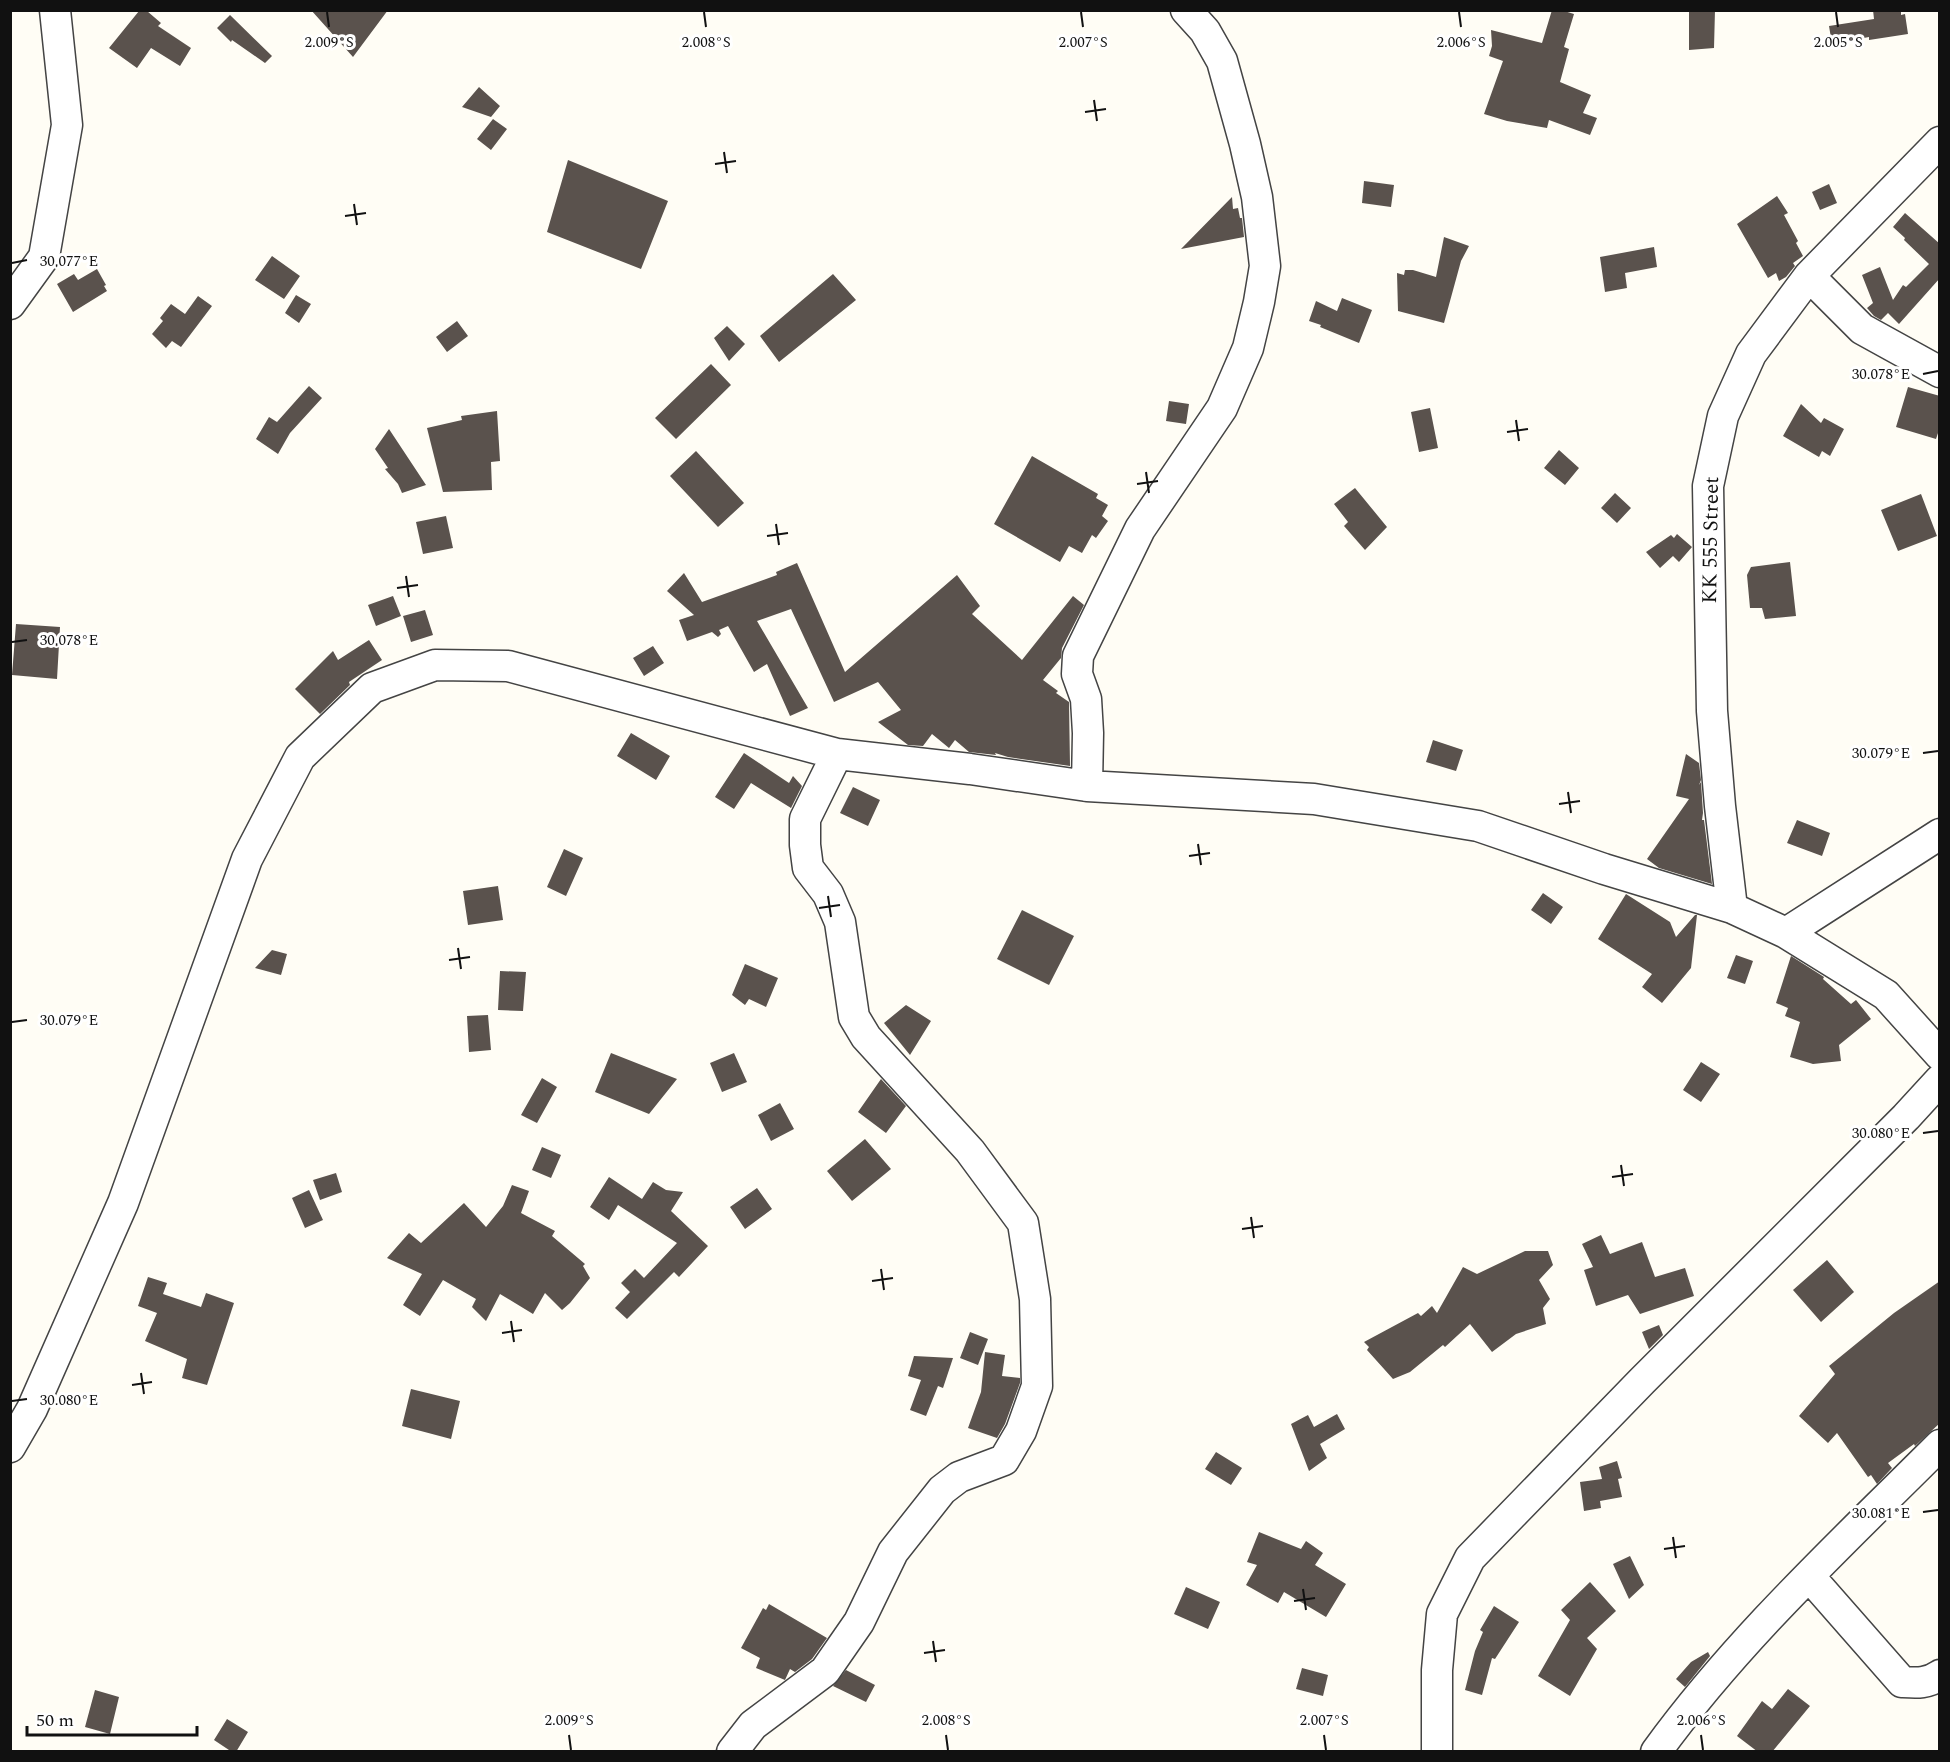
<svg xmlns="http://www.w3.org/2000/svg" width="1950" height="1762" font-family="Spectral,serif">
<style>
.building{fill:#5a524d}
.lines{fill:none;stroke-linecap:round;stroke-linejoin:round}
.minor-casing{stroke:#444;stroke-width:33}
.minor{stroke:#fff;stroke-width:30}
.ticks{fill:none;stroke:#111;stroke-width:2}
.labels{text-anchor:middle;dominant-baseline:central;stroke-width:6;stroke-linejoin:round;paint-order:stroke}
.street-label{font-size:21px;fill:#111;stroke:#fff}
.ticks-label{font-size:15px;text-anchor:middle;fill:#111;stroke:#fff;stroke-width:6;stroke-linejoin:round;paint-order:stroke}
</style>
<rect width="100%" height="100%" fill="#fffdf5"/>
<path class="building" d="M311 10H388L353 57Z
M1552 10H1561L1574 14 1564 47 1569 49 1560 82 1591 95 1583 113 1597 118 1590 135 1549 120 1547 128 1507 121 1484 114 1503 61 1489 56 1492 46 1491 30 1542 43Z
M1689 10H1715L1714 48 1689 50Z
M1873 10H1901V15L1905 14 1908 34 1869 40V37L1832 44 1829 26 1874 19Z
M139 11H147L161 23 158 26 191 48 180 66 151 48 137 68 109 48Z
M230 15 272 56 265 63 232 40 231 42 217 28Z
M479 87 500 106 491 117 462 107Z
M493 119 507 129 491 150 477 139Z
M568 160 668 201 641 269 547 232Z
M1364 181 1394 185 1391 207 1362 203Z
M1829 184 1837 203 1820 210 1812 192Z
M1777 196 1788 213 1784 215 1798 241 1796 243 1803 256 1793 263 1795 266 1786 277 1779 281 1776 273 1768 278 1737 224Z
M1232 197 1233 209 1238 208 1240 218H1242L1244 237 1181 249Z
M1905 213 1940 244V278L1899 324 1888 313 1881 320 1874 316 1867 308 1873 303 1862 275 1880 267 1893 300 1903 285 1906 287 1929 264 1904 240 1905 238 1893 227Z
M1444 237 1469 246 1461 261 1444 323 1398 311 1397 273 1404 275 1405 270H1413L1436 277Z
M1654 247 1657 267 1625 273 1627 288 1605 292 1600 257Z
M272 256 300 276 284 299 255 280Z
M97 269 106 285 104 286 107 291 73 312 57 284 74 274 78 280Z
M833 274 856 300 779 362 760 336Z
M296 295 311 304 299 323 285 313Z
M198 296 212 306 181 347 172 341 166 348 152 334 163 321 160 318 171 304 185 314Z
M1342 298 1372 310 1359 343 1320 327 1321 325 1309 321 1316 301 1337 311Z
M457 321 468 336 447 352 436 337Z
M727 326 745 344 729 361 714 338Z
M711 364 731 385 676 439 655 418Z
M309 386 322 398 290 433 278 454 256 439 269 417 277 422Z
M1908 387 1940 396V427L1936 439 1896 427Z
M1169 401 1189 404 1186 424 1166 421Z
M1801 404 1821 423 1824 418 1844 429 1830 456 1822 451 1819 457 1783 436Z
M1430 408 1438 448 1419 452 1411 412Z
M497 411 500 461 491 462 492 490 443 492 427 428 462 420 461 416Z
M389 429 426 485 402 493 398 484 385 469 388 468 375 449Z
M1559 450 1579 468 1565 485 1544 468Z
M696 451 744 503 718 527 670 476Z
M1032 456 1098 494 1096 498 1108 505 1102 516 1108 521 1096 538 1092 535 1082 553 1069 546 1060 562 994 524Z
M1355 488 1387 527 1365 550 1344 526 1348 522 1334 504Z
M1615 493 1631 508 1617 523 1601 508Z
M1921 494 1937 536 1898 551 1881 510Z
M446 516 453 548 423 554 416 522Z
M1677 534 1692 547 1679 562 1673 556 1660 568 1646 552 1671 535 1674 538Z
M1790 562 1796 616 1765 619 1762 608H1750L1747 575 1751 567Z
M797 563 845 672 957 575 980 606 972 614 1022 660 1073 596 1084 605 1062 648 1061 658 1043 680 1058 691 1056 693 1069 702 1070 766 1008 757 995 753 996 755 969 752 955 740 949 748 932 734 923 746 908 745 878 722 901 710 878 682 834 702 791 609 757 621 808 708 790 716 767 664 754 672 728 626 719 630 721 634 718 637 712 632 687 641 679 620 694 615 667 591 684 573 702 602 777 575 776 572Z
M393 596 401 616 376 626 368 605Z
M425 610 433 635 411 642 403 616Z
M16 624 60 627 57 679 12 675Z
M369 640 382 660 349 682 350 685 320 714 295 689 333 651 338 660Z
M653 646 664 663 644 676 633 658Z
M631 733 670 756 656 780 617 756Z
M1433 740 1463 750 1456 771 1426 762Z
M744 753 789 783 793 776 802 786 791 808 751 783 734 809 715 797Z
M1686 754 1699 763 1701 780 1699 785 1701 782 1703 813 1702 820H1704L1712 884 1659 868 1647 859 1689 799 1676 796Z
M853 787 880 800 868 826 840 813Z
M1797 820 1830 833 1822 856 1787 843Z
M564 849 583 858 566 896 547 887Z
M498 886 503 920 468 925 463 891Z
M1543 893 1563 907 1551 924 1531 910Z
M1626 894 1670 922 1676 937 1695 915H1697L1691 968 1662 1003 1642 987 1652 974 1598 939Z
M1022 910 1074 936 1049 985 997 959Z
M272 950 287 954 281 975 255 968Z
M1736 955 1753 961 1745 984 1727 978Z
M1791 956 1824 977 1823 979 1851 1004 1856 1000 1871 1019 1839 1045 1841 1061 1813 1064 1790 1057 1800 1022 1785 1016 1788 1008 1776 1003Z
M745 964 778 978 766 1007 749 999 745 1005 732 995Z
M500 971 526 972 523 1011 498 1010Z
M906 1005 931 1021 910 1055 884 1023Z
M488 1015 491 1050 469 1052 467 1016Z
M611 1053 677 1079 649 1114 595 1092Z
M734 1053 747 1082 722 1092 710 1063Z
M1701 1062 1720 1074 1701 1102 1683 1090Z
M542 1078 557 1087 537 1123 521 1115Z
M881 1079 906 1106 886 1133 858 1112Z
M780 1103 794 1129 771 1141 758 1115Z
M865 1139 891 1169 852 1201 827 1171Z
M542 1147 561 1155 551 1178 532 1170Z
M336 1173 342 1192 320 1200 313 1180Z
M609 1177 642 1199 653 1182 666 1190 683 1192 671 1211 708 1246 679 1277 674 1272 627 1319 615 1308 630 1292 621 1283 635 1269 644 1278 677 1243 618 1205 609 1220 590 1207Z
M512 1185 529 1191 521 1213 555 1231 552 1236 585 1264 583 1266 590 1278 570 1303 562 1310 545 1293 533 1314 500 1294 486 1321 472 1307 476 1299 443 1280 420 1316 403 1305 422 1274 387 1258 409 1233 421 1243 464 1203 486 1227 503 1206Z
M757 1188 772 1209 745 1229 730 1207Z
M309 1190 323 1220 305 1228 292 1198Z
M1601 1235 1610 1254 1642 1242 1655 1277 1685 1268 1694 1296 1640 1314 1628 1295 1596 1306 1584 1270 1593 1267 1582 1244Z
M1525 1251H1548L1553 1265 1539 1280 1550 1299 1543 1308 1546 1324 1516 1334 1492 1352 1470 1324 1445 1347 1443 1345 1410 1372 1393 1379 1367 1350 1369 1347 1364 1342 1418 1313 1421 1316 1432 1306 1437 1313 1463 1267 1477 1274Z
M1827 1260 1854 1292 1821 1322 1793 1290Z
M148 1277 167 1283 163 1294 201 1307 206 1293 234 1303 207 1385 182 1378 187 1359 145 1341 157 1313 138 1306Z
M1940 1281V1423L1915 1446 1914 1444 1888 1463 1892 1468 1877 1484 1871 1475 1868 1477 1837 1433 1828 1443 1799 1416 1835 1374 1829 1366 1894 1313Z
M1659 1325 1663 1335 1649 1349 1642 1332Z
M970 1332 988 1339 978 1365 960 1358Z
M985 1352 1005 1355 1002 1376 1020 1378V1383L1005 1424 997 1438 968 1428 981 1392Z
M914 1356 953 1358 943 1388 938 1386 926 1416 910 1410 921 1380 908 1376Z
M411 1389 460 1401 451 1439 402 1426Z
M1337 1414 1345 1429 1320 1444 1327 1458 1309 1471 1291 1424 1308 1415 1314 1427Z
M1216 1452 1242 1468 1231 1485 1205 1469Z
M1617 1461 1622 1478 1618 1479 1622 1497 1600 1501 1601 1508 1584 1511 1580 1482 1602 1479 1599 1467Z
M1259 1532 1301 1549 1306 1541 1323 1553 1315 1565 1346 1584 1326 1617 1284 1592 1278 1603 1246 1585 1257 1565 1247 1562Z
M1630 1556 1644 1585 1629 1599 1613 1564Z
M1590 1582 1616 1611 1587 1638 1597 1649 1570 1696 1538 1676 1570 1620 1561 1610Z
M1186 1587 1220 1602 1208 1629 1174 1614Z
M769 1604 827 1638 812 1659 795 1672 790 1669 785 1680 756 1668 760 1658 741 1648 763 1608 766 1610Z
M1494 1606 1519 1622 1495 1659 1492 1658 1482 1695 1465 1690 1475 1651 1483 1632 1480 1630Z
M1708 1652 1710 1656 1685 1687 1676 1679 1691 1662Z
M1302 1668 1328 1675 1323 1696 1296 1689Z
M846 1670 875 1685 866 1702 833 1686Z
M1788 1689 1810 1706 1772 1752H1758L1737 1736 1762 1701 1772 1709Z
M95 1690 119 1697 110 1734 85 1727Z
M227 1719 248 1732 236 1752H232L214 1740Z"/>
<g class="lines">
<defs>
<path id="minor" d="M1809 276 1862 329 1940 372
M10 304 44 257 67 125 55 10
M1087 786 1088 733 1086 699 1077 674 1078 656 1140 529 1222 408 1248 348 1259 302 1265 266 1257 197 1245 144 1222 61 1205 31 1186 10
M1732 908 1720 806 1712 711 1708 486 1723 416 1751 354 1809 276 1940 142
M1786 933 1940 834
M10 1447 32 1409 123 1203 247 859 300 757 372 688 435 665 508 666 837 754 970 769 1087 786 1314 799 1478 826 1604 869 1732 908 1786 933 1886 995 1940 1055
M1809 1576 1902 1682C1917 1683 1927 1684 1940 1675
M732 1752 753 1725 825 1671 859 1622 893 1552 942 1490 959 1477 1004 1460 1021 1431 1037 1386 1035 1299 1023 1223 970 1151 866 1037 854 1017 840 922 828 894 808 868 805 845V819L837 754
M1437 1752V1670L1442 1614 1470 1558 1642 1381 1906 1117 1940 1080
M1656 1752C1738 1639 1841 1544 1940 1445"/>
</defs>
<use href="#minor" class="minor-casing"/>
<use href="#minor" class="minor"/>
</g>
<path class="ticks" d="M327 12 329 27M704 12 706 27M1081 12 1083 27M1459 12 1461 27M1836 12 1838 27M1094 100 1097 121M1085 112 1106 109M724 152 727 173M715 164 736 161M354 204 357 225M345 216 366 213M12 263 27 260M1923 374 1938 371M1516 420 1519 441M1507 432 1528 429M1146 472 1149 493M1137 484 1158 481M776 524 779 545M767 536 788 533M406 576 409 597M397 588 418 585M12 642 27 640M1923 753 1938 751M1568 792 1571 813M1559 804 1580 801M1198 844 1201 865M1189 856 1210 853M828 896 831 917M819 908 840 905M458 948 461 969M449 960 470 957M12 1022 27 1020M1923 1133 1938 1131M1621 1165 1624 1186M1612 1177 1633 1174M1251 1217 1254 1238M1242 1229 1263 1226M881 1269 884 1290M872 1281 893 1278M511 1321 514 1342M502 1333 522 1330M141 1373 144 1394M132 1385 152 1382M12 1401 27 1399M1923 1512 1938 1510M1673 1537 1676 1558M1664 1549 1685 1546M1303 1589 1306 1610M1294 1601 1315 1598M933 1641 936 1662M924 1653 945 1650M569 1735 571 1750M946 1735 948 1750M1324 1735 1326 1750M1701 1735 1703 1750"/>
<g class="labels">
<g class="street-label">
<text transform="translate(1711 540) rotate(-89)">KK 555 Street</text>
</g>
</g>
<g class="ticks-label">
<text x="329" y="47">2.009°S</text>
<text x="706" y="47">2.008°S</text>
<text x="1083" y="47">2.007°S</text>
<text x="1461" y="47">2.006°S</text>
<text x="1838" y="47">2.005°S</text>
<text x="69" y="266">30.077°E</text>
<text x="1881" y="379">30.078°E</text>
<text x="69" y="645">30.078°E</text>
<text x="1881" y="758">30.079°E</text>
<text x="69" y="1025">30.079°E</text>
<text x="1881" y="1138">30.080°E</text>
<text x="69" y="1405">30.080°E</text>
<text x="1881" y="1518">30.081°E</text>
<text x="569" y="1725">2.009°S</text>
<text x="946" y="1725">2.008°S</text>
<text x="1324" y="1725">2.007°S</text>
<text x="1701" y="1725">2.006°S</text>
</g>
<rect width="1950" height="1762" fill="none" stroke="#111111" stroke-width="24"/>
<path d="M27 1726v9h170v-9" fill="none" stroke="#111111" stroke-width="3"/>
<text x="36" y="1726" font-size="18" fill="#111111" stroke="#ffffff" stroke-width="4.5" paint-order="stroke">50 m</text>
</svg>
